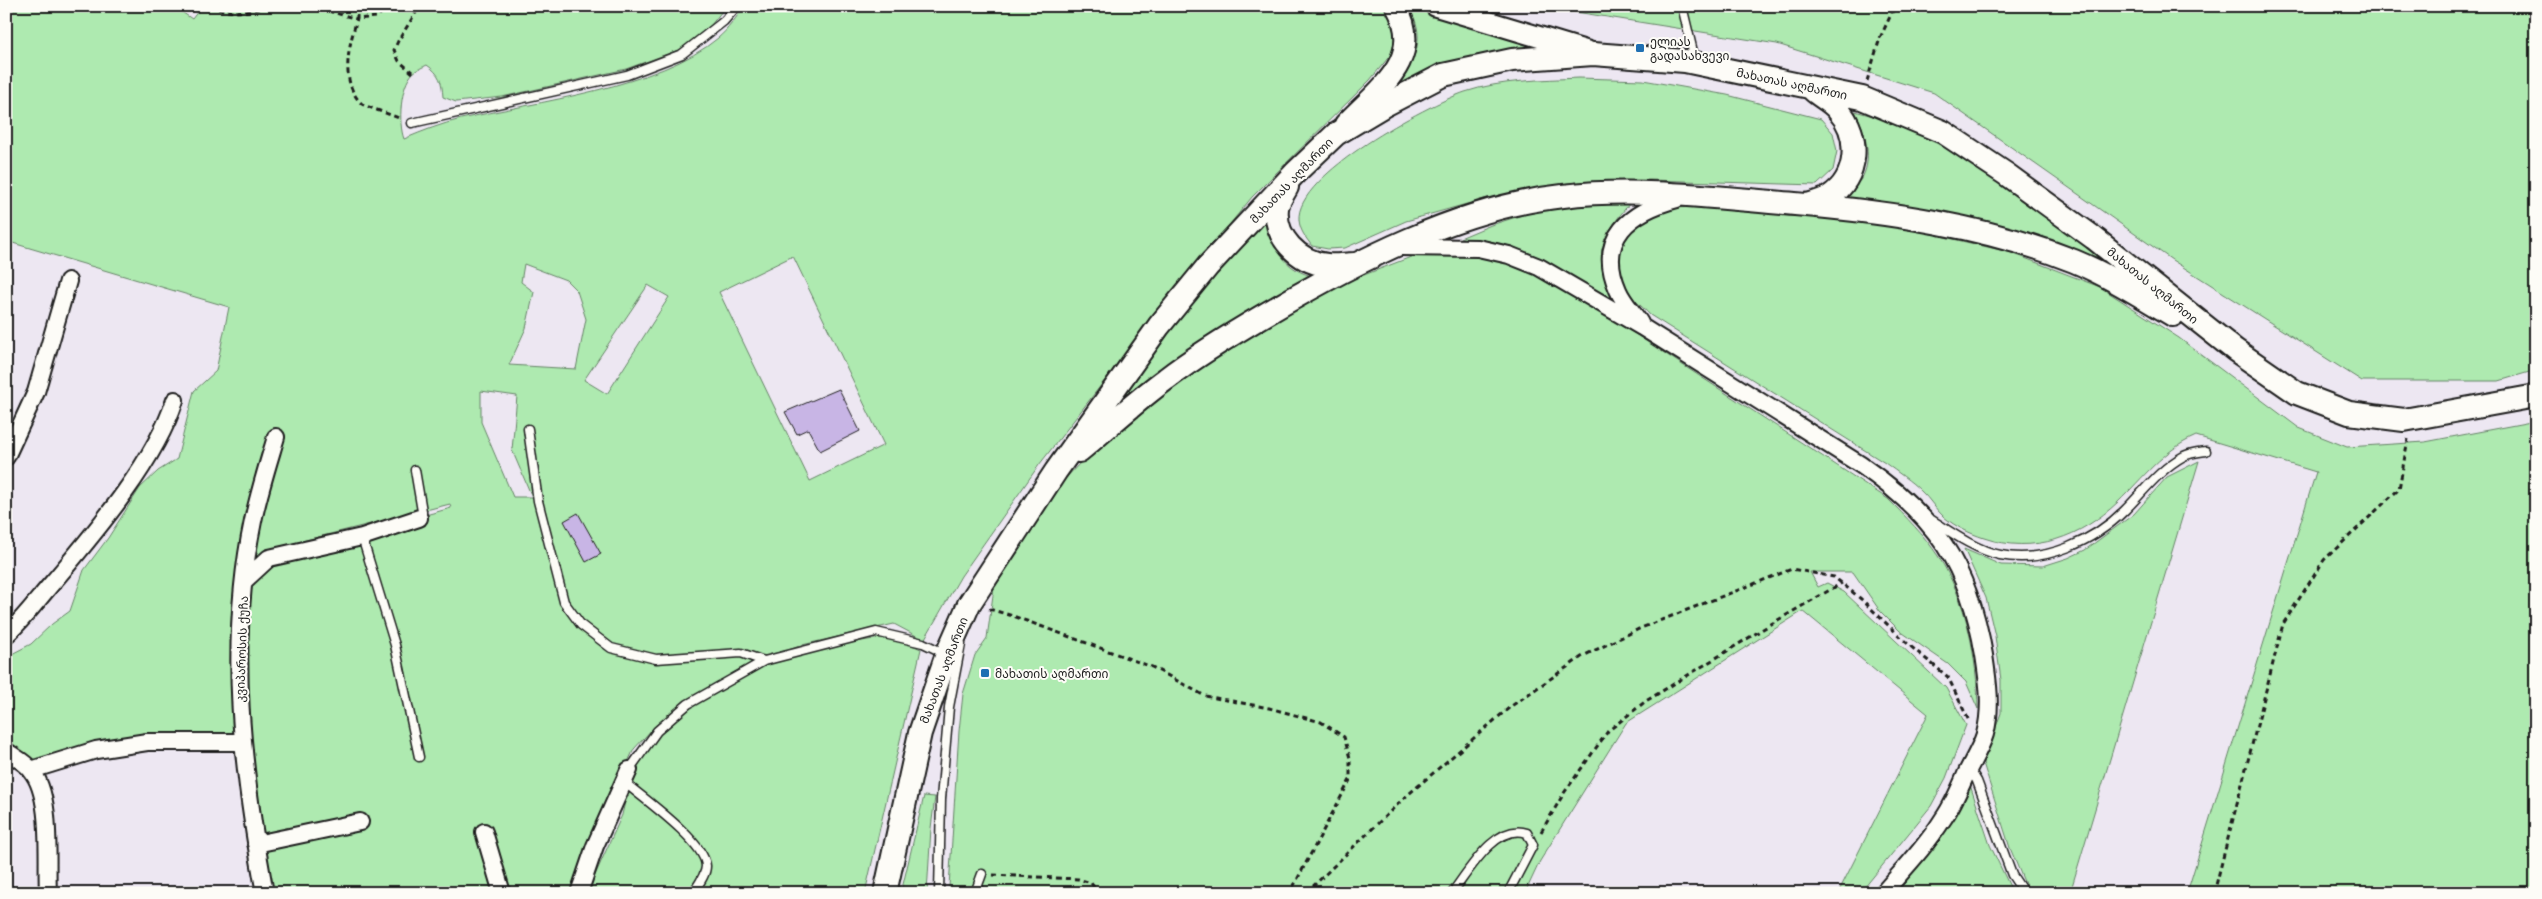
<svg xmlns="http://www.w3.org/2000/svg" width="2542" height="899" font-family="Mali,'Noto Sans Georgian',sans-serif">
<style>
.green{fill:#aeeab0;stroke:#658366;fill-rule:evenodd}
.building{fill:#c8b5e5;stroke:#1c1c1c}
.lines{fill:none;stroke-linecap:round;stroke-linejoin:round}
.service-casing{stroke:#1c1c1c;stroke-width:11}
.minor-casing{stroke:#1c1c1c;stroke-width:20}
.tertiary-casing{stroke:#1c1c1c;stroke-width:24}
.secondary-casing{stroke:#1c1c1c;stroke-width:26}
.path{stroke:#1c1c1c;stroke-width:3;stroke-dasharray:5 4;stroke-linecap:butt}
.service{stroke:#fdfcf7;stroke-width:8}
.minor{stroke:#fdfcf7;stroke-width:16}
.tertiary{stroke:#fdfcf7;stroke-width:20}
.secondary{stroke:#fdfcf7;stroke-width:22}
.poi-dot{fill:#1f6fb2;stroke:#fdfcf7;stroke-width:2}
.labels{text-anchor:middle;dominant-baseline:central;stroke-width:4;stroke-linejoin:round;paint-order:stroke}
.poi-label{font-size:12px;fill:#1c1c1c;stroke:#fdfcf7;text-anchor:start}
.street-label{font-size:12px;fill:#1c1c1c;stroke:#fdfcf7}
</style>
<rect width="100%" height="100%" fill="#ede7f2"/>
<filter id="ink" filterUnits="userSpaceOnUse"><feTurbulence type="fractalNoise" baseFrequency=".02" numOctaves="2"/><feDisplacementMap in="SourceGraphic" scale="10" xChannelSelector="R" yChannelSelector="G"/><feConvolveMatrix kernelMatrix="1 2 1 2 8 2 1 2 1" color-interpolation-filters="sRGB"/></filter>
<g filter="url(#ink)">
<path class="green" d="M6 6H173L192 19 202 6H726L711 25 681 49 626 69 502 97 456 102 443 97C442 82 440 74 427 65 423 67 416 70 413 73 400 86 398 123 404 139 423 131 441 124 461 119 535 102 660 87 718 38 728 30 736 17 745 6H1386L1396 31 1397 47 1370 80 1252 197 1140 335 1039 465 961 576 924 640 894 624 802 645 757 662 684 702 655 726 634 749 599 824 579 893H265L242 742H147L31 770 6 751V657L31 644 52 624 70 611 84 570 108 538 140 488 158 471 177 459 194 391 216 371 229 307 6 241ZM793 256 884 445 810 481 719 292ZM524 264 566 280 577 291 586 319 576 369 509 365 526 328 534 292 521 282ZM648 285 669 297 607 394 584 380ZM481 391 517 396 512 450 532 497H513L481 422ZM450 504 451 508 269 558 244 580 270 549Z
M1408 6H1419L1486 32 1564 50 1385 95C1411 68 1431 42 1408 6Z
M1538 6H2536V370L2499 381H2362L2172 260 1934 93 1777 44Z
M1579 78 1643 80 1727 95 1821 119 1833 133 1837 151 1833 170 1817 185 1650 180 1568 183 1488 198 1406 221 1345 248 1328 249 1312 246C1306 238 1300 231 1299 220 1295 175 1427 105 1465 92 1501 80 1541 80 1579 78Z
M1855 111 1898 123 2048 190 2102 259C2018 228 1933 210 1845 197 1850 191 1859 183 1863 176 1873 156 1864 129 1855 111Z
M1592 202H1631C1593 246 1593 263 1623 312 1588 290 1552 261 1513 247 1496 241 1478 240 1460 238L1491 225 1535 211Z
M1713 208 1816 212 1923 232 2009 252 2100 287 2179 338 2299 428 2347 447 2425 442 2536 421V893H2187L2316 472 2196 436C2162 451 2144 477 2118 502 2081 537 2034 555 1984 538 1969 533 1956 527 1944 517 1935 509 1930 499 1921 491 1911 481 1897 472 1885 463L1650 315C1643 307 1632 299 1627 289 1610 258 1624 220 1659 210 1675 206 1696 208 1713 208Z
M1266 216C1274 247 1282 270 1316 277L1109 411 1162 339Z
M1441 250 1512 260 1603 313 1888 499C1906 517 1924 535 1938 556 1967 600 1977 658 1978 709L1966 682 1948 664 1900 631 1880 611 1853 572H1810L1818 587 1827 583 1844 592 1946 688 1966 725 1946 778 1931 806 1860 893H1838L1928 714 1803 611 1626 723 1540 861 1525 893H954L949 887 959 731 963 694 975 655 987 638 994 588 1043 511 1040 505 1103 439 1166 382 1322 291 1411 257Z
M2199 461 2070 893H2033L2025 884 2010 848 1983 763 2001 713V680L1995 636 1986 598 1964 549 2001 565 2043 566 2068 558 2085 550 2134 514 2167 477Z
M891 636 921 649 865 893H587L622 815 632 771 658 734 690 706 766 664 839 645Z
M1970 785 1990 845 2013 893H1897L1951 823Z
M924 796 935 797 931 828 927 893H901Z"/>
<path class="building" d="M839 389 860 431 820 451 808 429 797 434 785 412Z
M578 513 601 554 586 562 564 521Z"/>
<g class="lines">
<defs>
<path id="service" d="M1682 6 1695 60
M412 123 627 75 682 54 724 21 737 6
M528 429 538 501 564 602 581 625 611 648 656 659 741 653 764 661
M415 470 422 511V516L419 518
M1932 520C1952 533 1976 550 2000 555 2045 564 2094 541 2125 510 2144 491 2160 469 2184 456 2190 453 2199 452 2206 451
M362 537 395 645 419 757
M1969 768 1977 781 2012 875 2024 893
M629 770 657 731 688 704 764 661 876 632 923 643 946 654
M624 782C643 798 705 842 706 866 706 875 698 885 693 893
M939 893 941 799 949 707 961 644
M975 893 982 874
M1452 893C1468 872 1496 822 1527 833L1533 845 1508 893"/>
<path id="minor" d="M1401 247 1478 248 1509 255 1539 267 1642 327 1861 465C1935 516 1969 565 1984 655 1988 681 1992 708 1985 734 1981 747 1973 760 1967 772 1960 788 1953 805 1943 819 1926 846 1904 869 1883 893
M1640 323C1633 312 1623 302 1618 290 1595 238 1631 211 1677 199
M6 457 36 392 68 281
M244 581 269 558 362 537 419 518
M6 635C24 619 38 599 54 581 96 531 155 462 175 400
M6 751C14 757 25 762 31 770 53 796 46 859 48 893
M31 770 96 750 147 742H242
M484 832 502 893
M256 844 360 822
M265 893C242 771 227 644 253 521 259 492 268 464 276 437
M579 893 595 846 629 770"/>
<path id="tertiary" d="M1436 6 1589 52
M1345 124C1378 89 1426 59 1396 6"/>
<path id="secondary" d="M1287 187C1284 193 1278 201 1277 208 1274 237 1298 262 1327 265 1336 266 1346 264 1354 264
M1807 205C1814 203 1823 201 1829 197 1859 178 1861 135 1838 110 1832 102 1821 97 1814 91
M1079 451C1108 427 1136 401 1166 379 1197 355 1232 334 1266 314 1354 262 1460 207 1563 196 1640 187 1718 198 1795 204 1888 212 1986 226 2074 261 2108 275 2141 296 2173 315
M885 893 920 733 947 654 969 604 1056 471 1159 326 1208 266 1295 173 1336 134 1383 106 1443 75 1512 60 1593 54 1685 61 1862 98 1943 132 2006 174 2094 238 2235 350 2297 393 2349 413 2404 420 2536 396"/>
</defs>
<use href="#service" class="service-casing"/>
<use href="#minor" class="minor-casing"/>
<use href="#tertiary" class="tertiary-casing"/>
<use href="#secondary" class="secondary-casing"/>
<path class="path" d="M210 6C230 15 248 12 269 6
M311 6 357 19C349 45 339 82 362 104 364 106 395 116 401 119
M357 6V19L377 17 381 13V6
M413 73 399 61 394 50 398 41 420 6
M1867 81 1880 38 1895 6
M989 609 1013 616 1152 667 1205 696 1269 708 1321 722 1344 737 1350 758V780L1290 893
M1541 832 1564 793 1608 731 1646 701 1776 621 1842 583
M993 875 1078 879 1091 883 1098 893
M1306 893 1403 799 1510 707 1583 656 1641 628 1792 569 1834 577 1861 599 1909 645 1948 677 1969 721
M2214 893 2283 624 2324 560 2399 489 2408 439"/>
<use href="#service" class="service"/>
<use href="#minor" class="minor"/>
<use href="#tertiary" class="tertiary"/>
<use href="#secondary" class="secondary"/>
</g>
</g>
<g class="poi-dot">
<rect x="1635" y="43" width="10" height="10" rx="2.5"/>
<rect x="980" y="668" width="10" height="10" rx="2.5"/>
</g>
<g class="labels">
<g class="poi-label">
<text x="1650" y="41">ელიას<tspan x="1650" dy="14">გადასახვევი</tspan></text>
<text x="995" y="673">მახათის აღმართი</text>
</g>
<g class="street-label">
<text transform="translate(1792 83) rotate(12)">მახათას აღმართი</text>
<text transform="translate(1291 180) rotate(-46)">მახათას აღმართი</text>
<text transform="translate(2153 285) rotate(39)">მახათას აღმართი</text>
<text transform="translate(241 649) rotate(-88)">კვიპაროსის ქუჩა</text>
<text transform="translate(943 670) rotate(-69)">მახათას აღმართი</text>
</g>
</g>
<rect width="2542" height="899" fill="none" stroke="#fdfcf7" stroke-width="25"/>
<rect x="12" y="12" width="2517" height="874" fill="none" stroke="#1c1c1c" stroke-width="2" filter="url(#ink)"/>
</svg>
